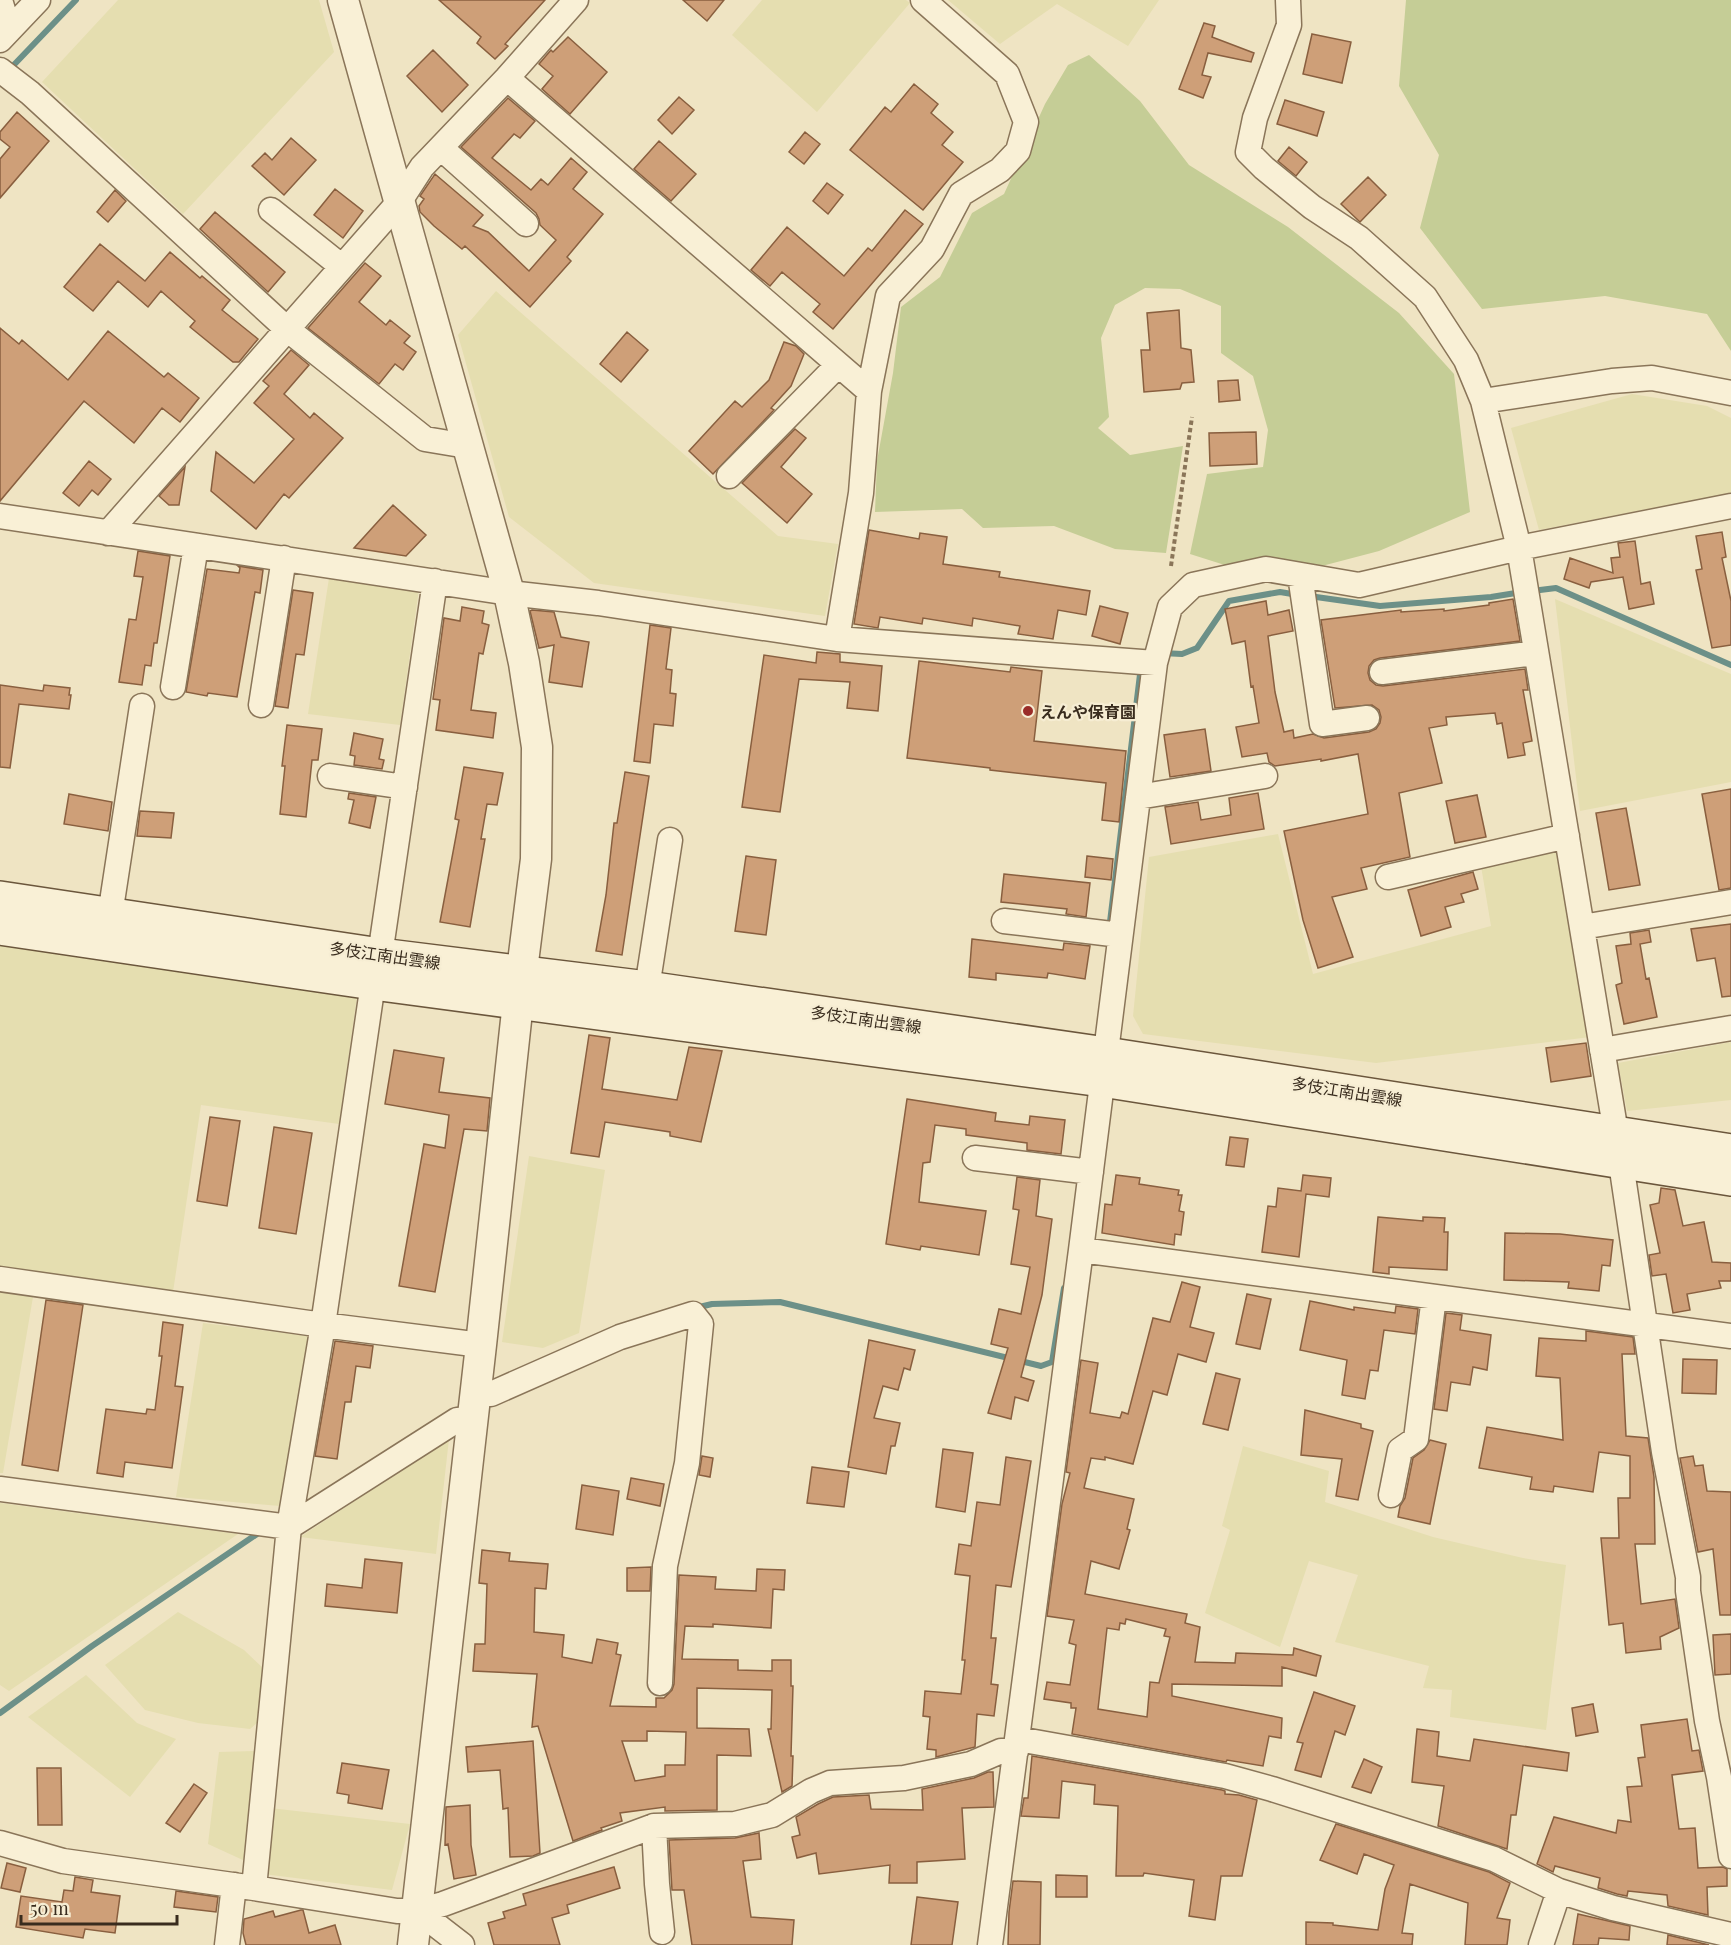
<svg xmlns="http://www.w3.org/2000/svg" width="1731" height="1945" font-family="'Playfair Display','Noto Sans JP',serif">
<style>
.farmland{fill:#e5deb0}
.green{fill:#c5cd96}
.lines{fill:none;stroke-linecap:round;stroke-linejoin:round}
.stream{stroke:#6c9088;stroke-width:6}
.building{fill:#ce9f78;stroke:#895f3f;stroke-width:1.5;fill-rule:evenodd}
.minor-casing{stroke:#8a7559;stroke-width:27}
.tertiary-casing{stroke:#8a7559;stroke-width:33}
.secondary-casing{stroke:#6b563c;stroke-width:36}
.path{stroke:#8a7559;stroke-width:4;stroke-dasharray:4.5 3;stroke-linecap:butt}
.minor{stroke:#f9f0d6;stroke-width:24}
.tertiary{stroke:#f9f0d6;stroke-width:30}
.secondary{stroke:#f9f0d6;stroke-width:33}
.poi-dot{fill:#9a2c28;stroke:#f6edd3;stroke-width:2}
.labels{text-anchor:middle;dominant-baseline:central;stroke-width:4.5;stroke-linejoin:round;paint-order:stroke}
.poi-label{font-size:16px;font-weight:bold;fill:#392c1e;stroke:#f6edd3;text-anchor:start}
.street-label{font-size:16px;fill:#392c1e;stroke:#f6edd3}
</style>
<rect width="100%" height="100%" fill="#efe4c3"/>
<path class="farmland" d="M118 0H319L334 52 183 214 42 82Z
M762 0H906L910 3 817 112 732 35Z
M948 0H1159L1128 46 1057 4 1000 44Z
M496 291 778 536 838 544 825 616 594 583 509 517 458 335Z
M1632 394 1707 406 1731 418V493L1539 530 1511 428Z
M329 578 419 589 400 725 308 714Z
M1555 599 1731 674V782L1580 811Z
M1278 834 1313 974 1491 926 1481 866 1558 847 1591 1037 1376 1063 1143 1034 1133 1016 1149 857Z
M0 945 358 989 339 1124 201 1105 173 1292 0 1270Z
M1731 1042V1100L1627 1111 1618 1063Z
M529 1156 605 1170 579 1333 543 1348 502 1342Z
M0 1292 33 1297 3 1473H0Z
M203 1323 308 1336 280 1506 176 1497Z
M449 1439 436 1554 300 1537Z
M1243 1446 1329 1471 1325 1502 1433 1537 1523 1558 1566 1565 1546 1730 1450 1717 1452 1690 1423 1688 1429 1666 1335 1642 1358 1575 1309 1561 1280 1647 1205 1613 1230 1530 1222 1526Z
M0 1503 238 1534 9 1691 0 1685Z
M178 1612 244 1650 264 1669 258 1722 250 1729 198 1723 145 1710 105 1665Z
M86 1675 137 1723 176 1739 130 1797 28 1717Z
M254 1751 245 1861 208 1844 219 1752Z
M270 1808 410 1824 392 1890 263 1874Z"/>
<path class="green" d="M1406 0H1731V351L1707 314 1605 296 1482 309 1420 228 1439 155 1399 86Z
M1089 55 1140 101 1189 165 1288 227 1399 313 1454 374 1470 512 1379 551 1318 567H1231L1190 554 1207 474 1263 467 1268 430 1253 376 1221 353V306L1180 289 1145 288 1115 305 1101 338 1109 417 1098 428 1130 455 1183 446 1166 553 1115 549 1054 526 983 528 962 509 875 512 877 461 893 373 901 307 940 277 972 213 1004 194 1045 104 1068 65Z"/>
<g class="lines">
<path class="stream" d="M8 71 76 0
M1532 591 1556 588 1731 665
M1309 596 1380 606 1491 597 1522 592
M1162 653 1182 654 1197 648 1229 601 1280 592 1298 595
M1109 930 1141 666
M695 1308 712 1304 780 1302 1041 1366 1052 1362 1064 1288
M0 1713 92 1646 260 1532"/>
</g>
<path class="building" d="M439 0H545L505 44 508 46 495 59 477 43 481 37Z
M683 0H724L707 21Z
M1204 23 1215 26 1212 37 1254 53 1251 62 1208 53 1202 75 1211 77 1203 98 1179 89Z
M1312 34 1351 42 1342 83 1303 74Z
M568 37 607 72 570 114 542 89 553 76 539 64 551 50 553 52Z
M433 50 468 85 442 112 407 76Z
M914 84 938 104 931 113 953 132 942 145 963 162 923 210 850 150 885 107 891 112Z
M679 97 694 110 672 134 658 120Z
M508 98 535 121 520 138 514 134 492 158 531 190 541 179 548 185 571 158 587 172 573 189 603 214 567 257 571 261 530 307 465 246 462 249 434 226 420 212 419 206 424 199 420 196 435 174 483 215 473 226 488 232 529 271 556 240 540 225 539 219 536 213 461 147Z
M1285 100 1324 112 1317 136 1277 124Z
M17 112 49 141 0 198V159L10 147 0 139V132Z
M805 132 820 144 804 164 789 152Z
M291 138 316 160 284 195 252 166 265 153 272 160Z
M659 141 696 174 671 201 634 169Z
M1289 147 1307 162 1296 176 1278 161Z
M1368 177 1386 195 1360 222 1341 204Z
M827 183 843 195 828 214 813 201Z
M335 189 363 211 343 238 314 215Z
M115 190 126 201 108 222 97 212Z
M905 210 923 224 833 329 813 312 820 304 782 272 770 286 751 270 787 227 844 276 868 248 872 251Z
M215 212 285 272 268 292 200 229Z
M100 244 145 281 170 252 200 278 202 276 230 300 222 310 258 339 239 362H233L190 327 195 321 161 291 148 307 118 281 93 311 64 287Z
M365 263 381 276 359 302 386 325 390 320 410 336 404 343 416 352 403 370 395 364 379 384 308 328Z
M1179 310 1181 348 1191 350 1194 382 1182 383 1180 389 1144 392 1141 350H1150L1147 313Z
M0 328 19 344 22 340 68 380 108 331 164 377 168 373 199 398 180 422 162 408 134 443 84 401 0 501Z
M627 332 648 350 621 382 600 364Z
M784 342 796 346 804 354 791 386 771 408 774 410 713 474 689 451 735 401 742 407 769 380Z
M291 350 309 365 284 394 310 418 314 413 343 438 289 498 284 494 256 529 211 491 216 452 254 483 294 439 254 403 269 386 263 381Z
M1238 380 1240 400 1219 402 1218 381Z
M795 429 806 438 781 467 812 494 787 523 742 483Z
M1256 432 1257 464 1210 466 1209 433Z
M89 461 111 479 98 495 92 490 79 506 63 493Z
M185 467 179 505H169L159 496Z
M393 505 426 535 406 556 354 548Z
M869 530 919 539 920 533 947 537 943 564 1000 572 999 577 1090 591 1086 615 1058 610 1053 639 1018 634 1020 626 973 618 972 626 923 618 922 624 880 617 878 628 854 624Z
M1722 532 1726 557 1722 558 1731 601V645L1712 648 1696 570 1702 569 1696 536Z
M1635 541 1641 584 1650 582 1654 604 1629 609 1623 577 1591 582 1589 588 1564 579 1570 558 1613 573 1611 558 1620 557 1618 543Z
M138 551 170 556 157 643H154L151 666 145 665 142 685 119 682 129 619 136 620 143 577 134 576Z
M238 566 263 570 260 593 255 592 237 697 208 693 207 696 186 692 207 569 239 573 240 568Z
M293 590 313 593 304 655 296 654 288 708 275 706Z
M1513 599 1520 641 1380 658 1374 660 1369 666 1368 673 1370 680 1376 685 1383 686 1525 669 1528 690H1523L1532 741 1523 743 1525 755 1508 758 1502 723 1497 724 1495 713 1446 717 1447 725 1429 728 1442 783 1399 793 1410 857 1361 868 1367 889 1332 897 1353 957 1318 968 1303 920 1284 831 1368 814 1358 754 1321 761V759L1275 766 1269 762 1267 753 1242 757 1236 727 1259 723 1253 686 1251 687 1245 641 1232 644 1225 609 1266 601 1268 615 1289 610 1293 631 1268 636 1275 692 1284 732 1293 730 1294 738 1313 734 1324 738 1369 732 1376 729 1380 723 1381 717 1379 710 1372 705 1335 708 1321 620 1401 610V612L1444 609V611L1489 605V603Z
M1100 606 1128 613 1120 644 1092 636Z
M462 607 484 611 482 623 489 625 483 654 479 653 471 710 496 713 493 738 436 730 440 700 433 699 444 618 460 621Z
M532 610 554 612 561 637 589 642 582 687 549 682 554 645 539 648 530 611Z
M650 625 671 628 666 669 672 670 670 693 676 694 673 726 654 724 650 763 634 761Z
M817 652 840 654V662L882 666 878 711 847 708 850 682 799 679 780 812 742 807 764 655 816 663Z
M919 661 1010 672 1011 667 1042 671 1034 741 1126 751 1119 822 1102 820 1106 783 990 770V768L907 758Z
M0 685 43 691 44 685 70 688 69 695H71L69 709 19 704 10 768 0 767Z
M287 725 322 729 318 760H312L306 817 280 814 285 766H282Z
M1205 729 1211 771 1170 777 1164 735Z
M354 733 383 739 379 759 384 760 382 769 354 765 355 756 350 755Z
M464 767 503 773 497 805 487 804 481 839H485L470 927 440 922 459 820 455 819Z
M625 772 649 776 622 955 596 951 606 895 614 823H617Z
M1731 789V888L1719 890 1702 794Z
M349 793 376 797 370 828 349 823 354 800 348 799Z
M1258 793 1264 829 1171 844 1165 807 1198 802 1201 820 1231 815 1229 798Z
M69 794 112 802 108 831 64 824Z
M1477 795 1486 837 1455 843 1446 801Z
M1626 808 1640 885 1609 890 1596 813Z
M140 811 174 813 171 838 137 836Z
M746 856 776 860 766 935 735 931Z
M1087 856 1113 859 1111 880 1085 877Z
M1473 872 1478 889 1461 894 1464 902 1445 907 1451 927 1421 936 1408 890Z
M1004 874 1090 883 1086 917 1066 914 1067 909 1001 902Z
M1731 924V996L1722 997 1715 958 1697 961 1691 929Z
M1649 930 1651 942 1640 944 1646 979 1649 978 1657 1017 1624 1024 1616 985 1622 983 1616 946 1631 944 1630 933Z
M972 939 1063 950 1064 943 1090 946 1085 979 1048 973 1047 978 996 973V980L969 977Z
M589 1035 610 1038 602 1089 677 1100 689 1047 722 1051 701 1142 670 1136V1132L605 1122 599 1157 571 1153Z
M1586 1043 1591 1076 1551 1082 1546 1048Z
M394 1050 444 1058 439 1092 490 1098 487 1131 464 1129 435 1292 399 1286 424 1144 445 1148 449 1115 385 1104Z
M907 1099 996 1113 995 1121 1029 1125 1030 1116 1065 1120 1061 1154 1027 1150V1143L966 1135V1129L935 1125 930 1162 923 1163 919 1202 986 1211 979 1255 921 1246 920 1250 886 1244Z
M210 1117 240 1121 227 1206 197 1201Z
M274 1127 312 1133 296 1234 259 1228Z
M1230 1137 1248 1139 1244 1167 1226 1165Z
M1116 1175 1140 1178 1139 1184 1179 1190 1178 1195H1182L1179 1211 1184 1212 1181 1235 1175 1234 1174 1245 1102 1233 1105 1204 1112 1205Z
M1303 1175 1331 1178 1329 1197 1306 1194 1299 1257 1262 1252 1268 1206 1276 1207 1278 1188 1301 1191Z
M1017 1177 1040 1180 1036 1216 1052 1219 1042 1295 1021 1377 1034 1381 1028 1401 1015 1397 1011 1419 988 1413 1008 1348 991 1344 999 1309 1021 1314 1030 1267 1011 1264 1019 1210 1013 1209Z
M1661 1188 1675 1190 1683 1226 1704 1222 1712 1262 1731 1263V1281H1719L1721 1288 1687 1294 1690 1310 1673 1313 1666 1274 1652 1276 1649 1255 1660 1253 1650 1205 1659 1203Z
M1378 1217 1423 1221V1217L1445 1218 1444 1232H1448L1447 1270 1389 1267V1274L1373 1272Z
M1505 1233 1560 1234 1613 1240 1610 1266 1602 1265 1599 1291 1568 1288 1569 1282 1504 1280Z
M1182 1282 1200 1287 1190 1327 1214 1333 1206 1362 1178 1354 1167 1395 1153 1391 1133 1464 1105 1457V1460L1091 1458 1084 1488 1134 1499 1127 1529 1130 1530 1119 1569 1091 1561 1085 1594 1187 1614 1185 1623 1200 1627 1195 1662 1235 1663 1236 1653 1293 1655 1294 1648 1321 1656 1316 1676 1282 1667V1686L1172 1684V1696L1282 1718 1281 1738 1269 1736 1263 1766 1227 1760 1226 1762 1072 1734 1076 1708H1071V1703L1044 1699 1047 1682 1070 1685 1076 1645 1069 1643 1074 1620 1047 1616 1062 1504 1070 1473 1066 1472 1081 1360 1098 1363 1090 1413 1120 1418 1122 1412 1128 1414 1153 1318 1170 1322ZM1126 1619 1166 1629 1164 1636 1170 1637 1159 1683 1150 1682 1147 1717 1098 1709 1107 1628 1119 1630 1120 1623 1125 1624Z
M1247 1294 1271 1299 1260 1349 1236 1344Z
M46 1300 83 1305 58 1471 22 1465Z
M1310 1301 1354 1310V1307L1395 1313 1396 1306 1418 1309 1415 1334 1384 1330 1378 1371 1370 1370 1365 1399 1342 1395 1347 1360 1300 1350Z
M1446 1313 1462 1315 1460 1330 1491 1335 1487 1370 1473 1367 1470 1385 1451 1382 1447 1411 1434 1409Z
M163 1322 183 1325 175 1386 183 1387 172 1468 125 1462 123 1477 97 1473 106 1409 146 1414 147 1409 155 1410 162 1356H159Z
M1586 1331 1633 1337 1635 1354H1622L1626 1436 1648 1438 1654 1477 1655 1544H1635L1641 1604 1675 1599 1679 1628 1660 1637 1661 1649 1626 1653 1623 1623 1609 1625 1601 1538H1619L1618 1498H1630V1456L1599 1452 1593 1492 1554 1486 1553 1492 1530 1489 1532 1477 1479 1468 1487 1427 1563 1440 1560 1378 1536 1376 1539 1338 1586 1341Z
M869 1340 915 1350 910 1370 904 1368 898 1390 883 1386 874 1418 900 1423 895 1446H891L886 1474 848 1467Z
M335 1341 373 1346 370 1368 356 1366 351 1402H345L337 1459 315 1456Z
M1683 1359 1717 1360 1716 1394 1682 1393Z
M1216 1373 1240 1379 1228 1430 1203 1424Z
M1305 1410 1361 1424V1428L1373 1431 1358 1500 1336 1496 1342 1459 1301 1455Z
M1430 1440 1446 1444 1430 1524 1398 1517 1400 1506 1405 1498 1413 1458 1424 1450Z
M943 1449 973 1453 965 1512 936 1507Z
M702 1456 713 1458 710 1477 699 1475Z
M1693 1456 1695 1466 1703 1465 1707 1491 1731 1492V1615H1720L1713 1549 1698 1552 1680 1458Z
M1006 1457 1031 1461 1011 1587 996 1585 991 1638H996L991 1684 998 1685 994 1716 977 1714 975 1747 936 1757V1750L927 1749 930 1717 923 1716 925 1691 961 1694 965 1660H962L970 1576 955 1574 959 1544 971 1546 977 1502 1000 1505Z
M812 1467 849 1472 844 1507 807 1503Z
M631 1478 664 1484 660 1506 627 1499Z
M582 1485 619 1491 613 1535 576 1529Z
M482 1550 510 1553 509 1561 548 1564 546 1589 535 1588 534 1632 564 1635 562 1657 592 1663 597 1639 618 1643 616 1654 621 1655 610 1706 656 1707V1698H664L672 1690 674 1684 679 1575 716 1577 715 1589 756 1591 757 1569 785 1570 784 1590 773 1589 771 1628 713 1624V1627L685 1626 682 1659 738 1660V1670L772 1671V1660H791V1686H793L791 1756H793L792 1786 782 1792 768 1729H771L772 1690 697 1688V1728L749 1729 751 1756 717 1755V1810L665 1811V1807L620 1813 622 1821 601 1828 602 1830 573 1841 538 1726 532 1727 537 1674 473 1671 475 1644H485L487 1584 479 1583ZM647 1731 686 1732 685 1765H665V1776L635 1781 622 1741H647Z
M365 1559 402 1563 397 1613 325 1606 327 1584 362 1588Z
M651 1567 650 1591H627V1568Z
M1731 1634V1674L1715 1675 1713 1635Z
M1314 1692 1355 1706 1345 1735 1335 1731 1321 1777 1295 1770 1303 1743 1297 1742Z
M1593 1704 1598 1732 1576 1736 1572 1708Z
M1687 1719 1692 1751 1699 1750 1703 1771 1672 1775 1679 1829 1695 1828 1698 1868 1723 1867 1727 1869V1886L1707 1887 1708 1915 1668 1906 1667 1895 1628 1891 1627 1896 1617 1894 1598 1888 1600 1878 1555 1866 1553 1872 1537 1864 1554 1817 1616 1833 1618 1820 1631 1822 1627 1787 1642 1786 1638 1758 1645 1757 1641 1725Z
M1417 1729 1439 1732 1437 1756 1470 1761 1474 1739 1569 1753 1567 1771 1523 1765 1516 1815H1511L1507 1849 1438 1826 1444 1786 1412 1782Z
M533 1741 540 1853 533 1856 510 1857 508 1808 503 1809 500 1770 468 1772 466 1747Z
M1032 1756 1222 1790 1225 1791V1794L1239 1795 1257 1800 1242 1876H1221L1215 1920 1189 1916 1194 1880 1144 1873 1143 1876H1116L1118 1806 1094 1804 1095 1785 1062 1781 1059 1818 1021 1816 1024 1798H1028Z
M1364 1759 1382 1767 1371 1793 1352 1787Z
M342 1763 389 1770 382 1809 348 1803 349 1795 337 1793Z
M37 1768H61L62 1825H38Z
M988 1772H993L994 1807 962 1808 965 1859 917 1862V1883H889L890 1865 819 1874 816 1853 797 1858 792 1837 800 1835 796 1817 818 1804 833 1797 869 1795 871 1809 923 1810 922 1789 974 1778Z
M194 1784 207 1793 180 1832 166 1823Z
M470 1805 471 1845 476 1875 454 1879 448 1844 445 1845 446 1807Z
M1336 1824 1489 1872 1510 1883 1497 1918 1510 1920 1507 1945H1465L1468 1903 1410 1884 1402 1933 1413 1934 1412 1945H1306V1922L1333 1923V1925L1378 1930 1385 1889 1394 1865 1364 1854 1357 1874 1320 1860Z
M759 1833 761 1859 743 1861 751 1917 794 1920 792 1945H692L684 1890H672L669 1840 735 1838Z
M7 1863 26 1868 20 1892 1 1888Z
M614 1867 620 1888 567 1905 569 1913 552 1918 560 1945H494L488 1923 505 1918 503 1912 526 1905 523 1894Z
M1056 1875 1087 1876V1897H1056Z
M75 1877 93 1880 91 1892 120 1896 115 1933 85 1929 83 1938 16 1927 21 1896 62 1902 64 1890 73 1891Z
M1013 1881 1041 1882 1040 1945H1008L1009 1912Z
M176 1891 218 1897 216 1912 174 1907Z
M917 1897 958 1902 952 1945H911Z
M301 1910H303L309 1933 335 1925 341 1945H246L243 1933 244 1919 273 1911 275 1917Z
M1578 1914 1630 1926 1629 1940 1599 1938 1598 1945H1573Z
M1668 1935 1709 1945H1667Z"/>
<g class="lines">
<defs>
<path id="minor" d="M0 0 9 30
M1288 0 1289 25 1255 118 1248 152 1264 168 1312 207 1359 238 1425 297 1466 360 1483 401 1519 548 1616 1133
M0 40 38 0
M0 70 30 93 287 329 425 439 467 446
M507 78 869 391
M441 148 526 224
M271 210 341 266
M1483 401 1612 381 1652 378 1731 393
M729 476 838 365
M0 516 509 593 598 603 837 639 1155 663
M108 533 400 201 422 167 507 78 576 0
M1300 575 1322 724 1367 718
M837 639 861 493 869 391 888 296 932 249 961 194 1000 170 1018 151 1026 122 1007 74 923 0
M1382 672 1536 653
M173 687 196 546
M261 705 284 558
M330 776 405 787
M1138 797 1265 776
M1388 877 1567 836
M110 915 142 706
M1004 921 1120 935
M1582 927 1731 902
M380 955 435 581
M647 988 670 840
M1602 1050 1731 1028
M975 1158 1091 1172
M1621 1163 1664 1452 1688 1577V1591L1707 1721 1719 1777 1731 1856
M1081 1250 1731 1336
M0 1279 323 1325 481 1345
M476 1394H491L620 1337 693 1314 701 1324 687 1463 665 1566 660 1683
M0 1489 289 1527 457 1420 473 1419
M1391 1495 1400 1450 1416 1439 1434 1297
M1018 1739 1225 1776 1272 1789 1494 1859 1559 1891 1613 1908 1731 1935
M654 1826 657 1884 662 1932
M0 1843 63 1861 254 1888 397 1911H418L443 1904 654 1826 735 1824 772 1815 811 1791 830 1783 904 1778 971 1764 1001 1751H1016
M254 1888 289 1527 323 1325 373 983
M418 1911 462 1945
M227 1945 234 1885
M990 1945 1081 1250 1155 663 1170 607 1193 585 1266 569 1359 585 1519 548 1731 506
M1541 1945 1559 1891"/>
<path id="tertiary" d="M343 0 509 593 524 663 537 747 536 859 518 1002 481 1345 413 1945"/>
<path id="secondary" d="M0 898 380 955 647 988 1106 1054 1731 1151
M0 928 373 983 1102 1080 1731 1179"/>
</defs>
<use href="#minor" class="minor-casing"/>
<use href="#tertiary" class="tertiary-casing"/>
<use href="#secondary" class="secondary-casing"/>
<path class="path" d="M1171 566 1192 417"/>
<use href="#minor" class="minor"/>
<use href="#tertiary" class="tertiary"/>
<use href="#secondary" class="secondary"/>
</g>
<circle class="poi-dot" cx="1028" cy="711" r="6"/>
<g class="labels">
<g class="poi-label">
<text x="1040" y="711">えんや保育園</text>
</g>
<g class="street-label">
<text transform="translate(385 955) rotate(8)">多伎江南出雲線</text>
<text transform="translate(866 1019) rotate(8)">多伎江南出雲線</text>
<text transform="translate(1347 1091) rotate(9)">多伎江南出雲線</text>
</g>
</g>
<path d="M21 1915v9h156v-9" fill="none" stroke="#392c1e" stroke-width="3"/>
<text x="30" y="1915" font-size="18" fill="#392c1e" stroke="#f6edd3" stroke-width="4.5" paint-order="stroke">50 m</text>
</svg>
